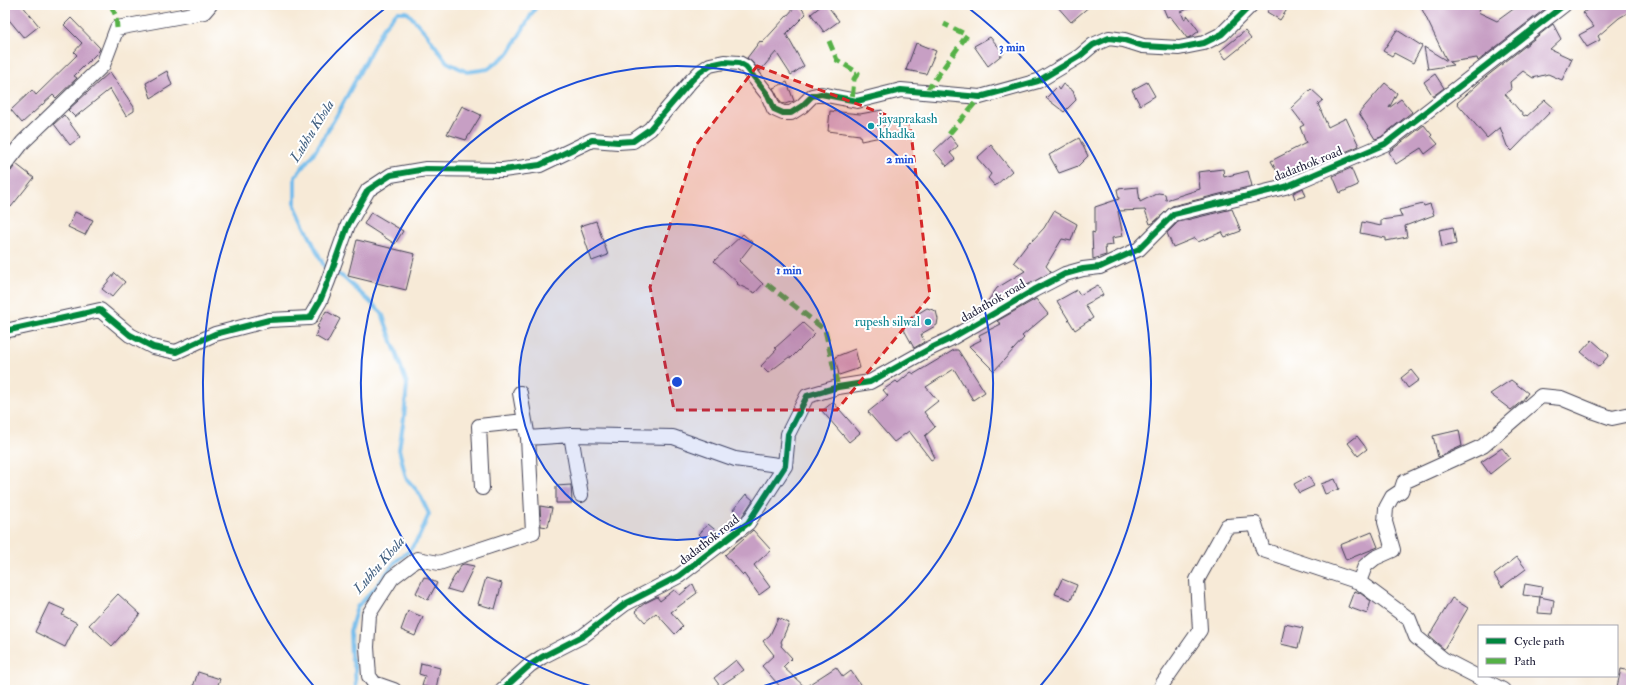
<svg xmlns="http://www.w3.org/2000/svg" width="1636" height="695" font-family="'IM FELL Double Pica',serif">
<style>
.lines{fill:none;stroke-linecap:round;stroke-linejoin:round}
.stream{stroke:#73bceb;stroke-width:4}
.building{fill:#c79fc4}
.minor-casing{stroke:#424052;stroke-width:16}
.minor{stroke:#fff;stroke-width:14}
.quiet{stroke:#55b146;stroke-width:5;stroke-dasharray:10 5;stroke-linecap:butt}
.cycleway-casing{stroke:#fff;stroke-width:8}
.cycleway{stroke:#00873e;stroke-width:6}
.marked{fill:#d62828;fill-opacity:0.2;stroke:#d62828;stroke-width:3;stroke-dasharray:8 5;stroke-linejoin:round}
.ring{fill:none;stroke:#1d4ed8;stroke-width:2}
.culture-dot{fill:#0f9aa8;stroke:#fff;stroke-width:1.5}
.labels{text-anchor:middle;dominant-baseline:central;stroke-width:4;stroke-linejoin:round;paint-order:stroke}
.culture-label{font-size:13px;fill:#0d838f;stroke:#fff;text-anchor:start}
.street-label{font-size:13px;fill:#22223b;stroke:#fff}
.water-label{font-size:14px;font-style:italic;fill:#426081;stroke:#fff}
.centre{fill:#1d4ed8;stroke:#fff;stroke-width:2}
.ring-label{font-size:12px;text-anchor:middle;font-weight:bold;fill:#1d4ed8;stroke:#fff;stroke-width:4;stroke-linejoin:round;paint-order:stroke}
</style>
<rect width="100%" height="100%" fill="#fff"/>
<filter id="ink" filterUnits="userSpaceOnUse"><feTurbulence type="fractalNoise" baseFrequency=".025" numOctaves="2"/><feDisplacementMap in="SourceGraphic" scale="8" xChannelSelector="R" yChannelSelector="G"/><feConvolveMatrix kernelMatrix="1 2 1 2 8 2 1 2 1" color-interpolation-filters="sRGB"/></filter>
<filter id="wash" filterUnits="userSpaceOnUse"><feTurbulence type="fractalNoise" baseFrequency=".012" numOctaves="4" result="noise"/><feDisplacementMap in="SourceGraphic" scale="16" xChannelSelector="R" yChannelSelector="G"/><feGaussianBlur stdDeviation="0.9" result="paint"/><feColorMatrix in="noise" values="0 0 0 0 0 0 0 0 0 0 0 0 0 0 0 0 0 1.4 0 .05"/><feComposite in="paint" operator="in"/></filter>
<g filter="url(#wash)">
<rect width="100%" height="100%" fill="#f7ead7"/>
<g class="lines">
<path class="stream" d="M356 690 355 668 351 656 350 631 357 607 374 589 396 561 409 551 419 537 429 514 419 493 406 478 399 449 404 418 407 384 382 313 343 277 324 266 295 206V177L316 150 338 113 383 28 397 12H407L425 32 447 62 467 72 488 69 509 53 537 5"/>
</g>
<g id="blocks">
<path class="building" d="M13 5H22L39 26 24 38 5 15V11Z
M797 5H799L806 14 786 34 804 66 791 75 776 52 760 71 752 62 747 58 760 41 762 43Z
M822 5H827L839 21 824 32 811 14Z
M1056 5H1091L1071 22Z
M1162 5H1196L1181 12 1184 19 1188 16 1199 31 1191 37 1187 38 1170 16 1167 17Z
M1272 5H1290L1280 20 1267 12Z
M1420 5H1482L1478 12 1497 21 1519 5H1550L1478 61 1477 58 1449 62 1453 65 1428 69 1424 47 1447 61Z
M1593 5H1631V11L1619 18 1598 36 1600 40 1587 47 1579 35 1594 27 1583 13Z
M71 18 100 48 99 51 74 76 77 78 56 98 53 95 22 123 11 110 32 90 36 95 77 55 74 52 82 43 64 25Z
M1553 24 1561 39 1550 49 1572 59 1562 80 1548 74 1533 78 1523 71 1510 82 1511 89 1505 94 1524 116 1526 115 1527 116 1545 100 1554 108 1512 151 1507 146 1500 127 1487 138 1457 103 1486 77Z
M1397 30 1422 46 1413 63 1394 53 1392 56 1383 51Z
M1245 31 1251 39 1226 59 1220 51Z
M990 37 1004 53 988 66 974 46Z
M916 43 936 51 926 74 906 70Z
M167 71 172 85 151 98 146 83Z
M110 72 134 107V111L126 116 110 89 75 117 68 110Z
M1435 74 1444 88 1433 96 1424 82Z
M787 82 794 101 785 104 781 103 773 88Z
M1147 82 1155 96 1140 105 1132 90Z
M1385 83 1397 93 1389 108 1401 99 1412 112 1381 137 1375 139 1359 113Z
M1063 84 1073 91 1076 100 1064 112 1046 98 1057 87 1059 90Z
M1311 89 1323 100 1318 104 1328 127 1346 118 1359 146 1287 177 1286 173 1280 177 1271 161 1306 143 1300 127 1304 125 1291 108Z
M462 106 481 115 466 140 447 134Z
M882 110 886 136 861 141 860 135 828 131 830 111 860 114Z
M64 115 80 137 70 145 54 124Z
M1424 125 1432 135 1431 136 1438 144 1425 154 1421 148 1396 164 1389 152Z
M950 136 958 146 950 153 955 159 947 166 934 151Z
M1079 138 1088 156 1078 166 1059 173 1049 155Z
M991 145 1012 171 995 186 988 178 991 174 977 158Z
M16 164 34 178 11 207 5 202V173L11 171Z
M1351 168 1358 185 1340 193 1333 176Z
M1223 169 1224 177 1248 171 1252 186 1172 206 1153 223 1150 224 1145 210 1118 211 1123 236 1112 238 1113 245 1105 246 1106 255 1093 259 1092 232 1095 233V207L1119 199 1117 189 1138 187 1140 202 1158 193 1165 194 1166 200 1200 189 1198 172Z
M1303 188 1306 196 1295 199 1293 193Z
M1423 204 1424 206 1430 204 1434 215 1405 226 1407 237 1386 241V238L1360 233 1362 222 1381 226V220L1402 217 1399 210Z
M1232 209 1241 231 1225 237 1222 232 1198 242 1195 238 1173 247 1167 233 1178 222Z
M1054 211 1077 224 1071 241 1062 239 1046 266 1051 272 987 308 985 305 997 288 1025 271 1014 262 1030 241 1031 242 1044 228Z
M75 212 93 220 85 235 68 227Z
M371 212 403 231 395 244 364 224Z
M596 221 608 255 592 261 580 226Z
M1453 227 1456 244 1442 247 1439 230Z
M743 234 753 243 739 261 763 284 755 293 737 284 738 283 714 261Z
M357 240 415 254 406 290 348 276Z
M115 273 125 282 112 297 102 289Z
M1098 285 1103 295 1085 305 1093 318 1075 330 1057 301 1077 290 1080 295Z
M1036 299 1048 314 1022 336 1024 338 994 371 969 346 981 340 979 335 1001 324 997 321Z
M927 308 936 311 938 319 937 325 921 334 924 342 914 348 901 324Z
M326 311 340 319 327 343 315 336 319 328 317 327Z
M803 323 815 334 791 358 789 357 768 373 761 366 777 349 775 348Z
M1592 340 1609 355 1599 367 1581 352Z
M855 349 860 368 839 375 835 357Z
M954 350H958L985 392 973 400 954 369 926 387 938 401 924 412 935 427 925 436 935 458 931 460 909 431 894 442 868 412 888 396 883 390 896 381 898 383 911 372 914 374Z
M1411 370 1419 380 1408 388 1401 378Z
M1511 380 1528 393 1522 401 1511 410 1490 394Z
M833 402 860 433 849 442 822 411Z
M1459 430 1462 446 1438 457 1433 436Z
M1357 436 1367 449 1358 456 1348 443Z
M1502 448 1510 458 1490 474 1481 462Z
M1309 476 1314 486 1299 493 1294 484Z
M1335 479 1339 489 1325 494 1321 484Z
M571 485 572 503H556V486Z
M746 494 753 500 741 518 733 510Z
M540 506 552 508 548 527 541 526Z
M708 524 719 533 708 543 699 534Z
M753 530 771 550 754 565 770 587 759 595 744 574 743 575 725 555Z
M1372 532 1378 547 1346 560 1340 545Z
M1517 557 1526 569 1502 587 1494 575Z
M464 564 474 566 461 593 447 589 461 565Z
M424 577 437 583 428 600 416 593Z
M486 578 502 583 495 609 478 604Z
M1062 579 1077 585 1071 600 1055 594Z
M693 584 697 593 671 612 683 626 675 634 656 613 645 622 635 611 645 603 657 597 660 601 674 590 680 595Z
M1525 584 1542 587 1540 597 1523 595Z
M1354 591 1360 593 1371 601 1367 614 1348 607Z
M118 594 140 614 112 646 89 625Z
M1540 597 1554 600 1552 614 1538 613Z
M1452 598 1468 608 1444 649 1429 636Z
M49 603 65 610 62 615 77 623 65 647 35 632Z
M408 611 423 617 415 636 401 630Z
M778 618 789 623 781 642 782 644 781 646 792 658 783 667 805 687 836 667 843 677 851 671 864 690H783L762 666 774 655 763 641 770 635Z
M1285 624 1303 628 1298 648 1281 644Z
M736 660 744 670 720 686 714 678Z
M421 663 440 668 436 689 422 686 425 676 419 674Z
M1621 669 1631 671V689L1617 687Z
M198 672 220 679 216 690H192Z"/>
</g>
</g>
<g filter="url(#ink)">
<use href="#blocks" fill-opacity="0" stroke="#424052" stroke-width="1"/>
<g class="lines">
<defs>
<path id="minor" d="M5 165 23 142 103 65 117 28 204 12 210 5
M5 331 100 310 130 335 153 347 176 352 215 334 269 320 310 318 320 301 328 281 348 225 368 190 391 175 426 169 503 170 540 165 592 140 618 142 633 141 650 129 691 81 700 72 710 65 724 62 739 63 746 67 768 95 774 109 783 113H791L802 106 812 96 821 94 857 101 901 90 980 97 1038 81 1080 56 1093 45 1109 38 1124 40 1143 46 1179 48 1204 43 1222 34 1251 5
M571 435 581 495
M528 438 571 435 673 437 735 459 785 466
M482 488 479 426 525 421
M1359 582 1365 566 1375 558 1393 550 1385 522 1386 508 1392 497 1401 491 1404 482 1483 446 1541 396 1561 398 1595 412 1612 418 1631 414
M394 690 374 683 369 676 367 647 369 614 392 578 417 559 439 563 533 532 528 438 520 393
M502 690 530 665 542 657 583 636 625 604 679 576 748 523 785 466 788 434 807 396 838 387 870 382 929 349 950 339 1034 290 1065 274 1083 269 1100 267 1139 249 1174 214 1285 187 1385 144 1564 5
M1160 690 1163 683 1200 630 1197 580 1227 526 1255 524 1263 550 1359 582 1409 619 1416 637 1443 659 1503 690"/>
</defs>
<use href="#minor" class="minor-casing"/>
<use href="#minor" class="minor"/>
<path class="quiet" d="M111 5 116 16 117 28
M829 41 837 60 858 73 854 79 852 101
M926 92 967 35 944 24
M949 134 980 97
M767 284 825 330 838 387"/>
<defs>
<path id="cycleway" d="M5 331 100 310 130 335 153 347 176 352 215 334 269 320 310 318 320 301 328 281 348 225 368 190 391 175 426 169 503 170 540 165 592 140 618 142 633 141 650 129 691 81 700 72 710 65 724 62 739 63 746 67 768 95 774 109 783 113H791L802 106 812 96 821 94 857 101 901 90 980 97 1038 81 1080 56 1093 45 1109 38 1124 40 1143 46 1179 48 1204 43 1222 34 1251 5
M502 690 530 665 542 657 583 636 625 604 679 576 748 523 785 466 788 434 807 396 838 387 870 382 929 349 950 339 1034 290 1065 274 1083 269 1100 267 1139 249 1174 214 1285 187 1385 144 1564 5"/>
</defs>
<use href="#cycleway" class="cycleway-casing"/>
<use href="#cycleway" class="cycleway"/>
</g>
</g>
<path class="marked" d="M757 66 910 124 930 296 837 410H674L650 287 696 145Z"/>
<circle cx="677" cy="382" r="158" fill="#1d4ed8" fill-opacity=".12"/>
<g class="ring">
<circle cx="677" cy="382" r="158"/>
<path d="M606 690A316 316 0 1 1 748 690"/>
<path d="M317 690A474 474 0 0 1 388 6M966 6A474 474 0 0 1 1037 690"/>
</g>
<g class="culture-dot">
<circle cx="871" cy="126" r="4"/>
<circle cx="928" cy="322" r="4"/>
</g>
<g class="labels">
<g class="culture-label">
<text x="879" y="119">jayaprakash<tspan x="879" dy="15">khadka</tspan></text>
<text x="920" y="322" text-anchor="end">rupesh silwal</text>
</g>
<g class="street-label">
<text transform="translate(1308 164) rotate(-22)">dadathok road</text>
<text transform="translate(993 301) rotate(-30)">dadathok road</text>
<text transform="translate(709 540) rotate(-38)">dadathok road</text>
</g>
<g class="water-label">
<text transform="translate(312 131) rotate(-58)">Lubhu Khola</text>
<text transform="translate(379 565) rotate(-49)">Lubhu Khola</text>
</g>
</g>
<circle cx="677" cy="382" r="6" class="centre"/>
<g class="ring-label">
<text x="1012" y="51">3 min</text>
<text x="900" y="163">2 min</text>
<text x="789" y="274">1 min</text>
</g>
<rect width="1636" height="695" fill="none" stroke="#fff" stroke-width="20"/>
<rect x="1478" y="625" width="140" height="52" fill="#ffffff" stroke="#a7a7b1"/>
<rect x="1486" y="638" width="20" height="6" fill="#00873e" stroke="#a7a7b1"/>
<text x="1514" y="645" font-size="12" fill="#22223b">Cycle path</text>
<rect x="1486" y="658" width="20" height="6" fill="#55b146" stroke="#a7a7b1"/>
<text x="1514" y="665" font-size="12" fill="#22223b">Path</text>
</svg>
